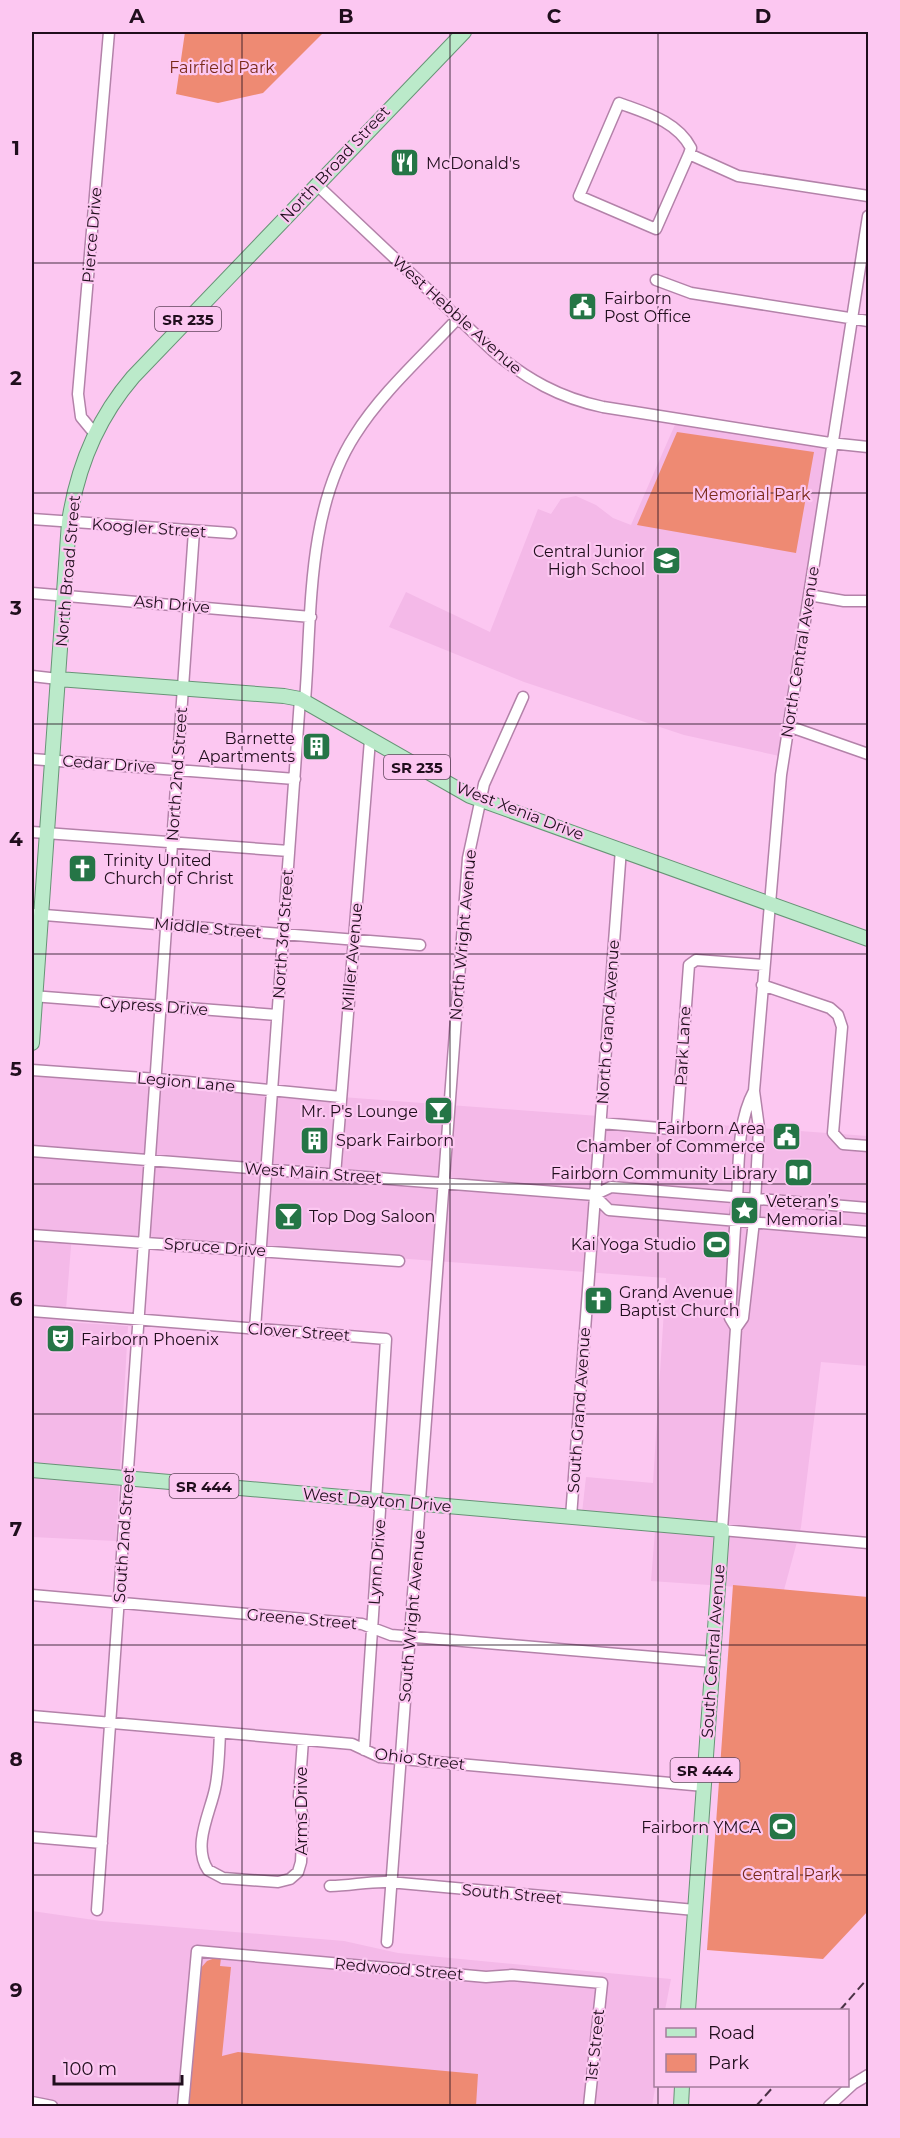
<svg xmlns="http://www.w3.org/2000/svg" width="900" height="2138" font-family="Montserrat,sans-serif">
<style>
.built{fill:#f4b9e8}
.green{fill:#ee8a73}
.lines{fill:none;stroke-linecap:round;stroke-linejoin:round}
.minor-casing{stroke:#b382a9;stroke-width:13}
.major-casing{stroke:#679476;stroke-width:16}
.minor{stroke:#fff;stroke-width:10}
.major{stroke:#bbeaca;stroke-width:14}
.rail{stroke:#4a3145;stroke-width:2;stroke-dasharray:9 4.5;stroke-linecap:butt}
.grid{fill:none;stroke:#200e1d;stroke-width:1.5;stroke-opacity:0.55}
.labels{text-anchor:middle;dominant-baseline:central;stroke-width:4.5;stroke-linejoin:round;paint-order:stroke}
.shield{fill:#fcc7f1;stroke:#62465d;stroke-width:1.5}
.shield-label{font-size:15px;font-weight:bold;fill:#200e1d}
.park-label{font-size:16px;fill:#792a19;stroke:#fcc7f1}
.poi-label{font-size:16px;fill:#200e1d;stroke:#fcc7f1;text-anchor:start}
.street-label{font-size:16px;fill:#200e1d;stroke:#fcc7f1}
.neatline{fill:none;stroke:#200e1d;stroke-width:2}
.grid-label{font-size:20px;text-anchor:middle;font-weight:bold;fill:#200e1d}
</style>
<rect width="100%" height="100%" fill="#fcc7f1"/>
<path class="built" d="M677 420 833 442 784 757 684 735 524 682 389 627 406 592 490 632 538 509 551 514 561 499 576 496 596 505 613 518 631 525Z
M32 1074 868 1136V1366L821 1362 801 1527 784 1590 651 1581 655 1531 581 1522 586 1477 653 1483 666 1278 72 1234 65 1322 128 1326 116 1541 32 1537Z
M32 1911 101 1921 344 1941 398 1953 671 1979 665 2010H656V2083L652 2106H32Z"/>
<path class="green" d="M185 32H324L263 93 218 103 176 94Z
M677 432 814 452 796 553 637 525Z
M733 1585 868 1597V1911L823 1959 707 1950Z
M215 1958H221L220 1966 231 1967 222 2056 238 2052 478 2074 476 2106H187L200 1969 207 1961Z"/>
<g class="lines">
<defs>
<path id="minor" d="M689 154 656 229 579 196 619 103C646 113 677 121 691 148L689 154 738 176 868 196
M316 184 493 351C526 379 560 398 603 407L830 443 868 447
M868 216 781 775 754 1091 759 1128 754 1221 743 1318 736 1328 722 1530 868 1543
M656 280 691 293 868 321
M95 434 81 417 78 394 109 32
M32 519 231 533
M32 593 311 617
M809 595 844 601H868
M32 676 58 679
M305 701C312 614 306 511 355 435 382 392 423 356 458 318
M788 726 868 754
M32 759 295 779
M32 832 289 851
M32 914 420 945
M762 985 830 1008 838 1015 842 1027 833 1133 843 1144 868 1146
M32 996 277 1015
M32 1070 157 1079 341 1097
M601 1123 671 1129 677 1127 689 965 696 960 764 965
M32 1151 594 1195 611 1187 868 1208
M335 1175 370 740
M594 1195 609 1210 868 1232
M32 1235 399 1261
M32 1311 386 1339 376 1501 380 1510 364 1750
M736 1328 730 1318C732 1278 734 1239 737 1199 739 1164 737 1122 754 1091
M255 1329 300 699
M571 1517 621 849
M32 1595 362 1624 391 1635 713 1662
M32 1716 352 1744 380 1757 704 1786
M220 1733C219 1751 219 1771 215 1789 210 1813 192 1846 208 1870L223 1878 278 1882 290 1879 298 1872 301 1862 303 1820 299 1796 303 1740
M32 1837 102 1843
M330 1886C351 1886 368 1881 389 1882L695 1910
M97 1910 194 531
M387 1942 468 858 484 784 523 697
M32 2102 52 2106
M183 2106 197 1951 486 1977 512 1975 602 1983 589 2106
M829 2106 853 2084 868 2075"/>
<path id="major" d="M58 679 284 696 300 699 470 796 868 939
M32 1043 69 522C77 468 97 419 133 377L464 32
M32 1470 722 1530 688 2010
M681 2106 682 2086"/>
</defs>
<use href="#minor" class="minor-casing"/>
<use href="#major" class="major-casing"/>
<use href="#minor" class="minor"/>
<use href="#major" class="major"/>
<path class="rail" d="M840 2010 868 1978
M756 2106 774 2086"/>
</g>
<path class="grid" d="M242 32V2106M450 32V2106M658 32V2010M32 263H868M32 493H868M32 724H868M32 954H868M32 1184H868M32 1414H868M32 1645H868M32 1875H868M658 2086V2106"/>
<defs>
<symbol id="restaurant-square" viewBox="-11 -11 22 22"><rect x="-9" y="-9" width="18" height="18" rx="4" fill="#257546" stroke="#fcc7f1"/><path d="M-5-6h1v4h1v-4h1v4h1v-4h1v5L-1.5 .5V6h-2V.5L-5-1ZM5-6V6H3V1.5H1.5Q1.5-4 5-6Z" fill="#fff"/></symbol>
<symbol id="civic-square" viewBox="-11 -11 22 22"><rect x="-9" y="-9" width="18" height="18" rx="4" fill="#257546" stroke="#fcc7f1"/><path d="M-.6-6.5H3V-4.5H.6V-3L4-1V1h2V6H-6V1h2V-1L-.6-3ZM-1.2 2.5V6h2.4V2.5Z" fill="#fff"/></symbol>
<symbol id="school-square" viewBox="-11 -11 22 22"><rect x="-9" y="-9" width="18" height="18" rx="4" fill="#257546" stroke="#fcc7f1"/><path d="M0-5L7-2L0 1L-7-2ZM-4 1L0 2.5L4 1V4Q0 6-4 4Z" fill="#fff"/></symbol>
<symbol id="building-square" viewBox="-11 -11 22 22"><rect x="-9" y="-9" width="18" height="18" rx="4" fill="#257546" stroke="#fcc7f1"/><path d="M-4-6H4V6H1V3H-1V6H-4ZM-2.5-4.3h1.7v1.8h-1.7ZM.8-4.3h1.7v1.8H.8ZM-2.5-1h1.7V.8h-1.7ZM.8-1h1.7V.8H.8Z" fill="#fff"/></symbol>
<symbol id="church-square" viewBox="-11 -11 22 22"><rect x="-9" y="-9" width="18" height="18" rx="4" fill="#257546" stroke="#fcc7f1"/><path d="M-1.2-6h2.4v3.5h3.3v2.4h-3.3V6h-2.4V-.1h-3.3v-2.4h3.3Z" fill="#fff"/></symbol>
<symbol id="bar-square" viewBox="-11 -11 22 22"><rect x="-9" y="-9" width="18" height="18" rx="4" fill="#257546" stroke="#fcc7f1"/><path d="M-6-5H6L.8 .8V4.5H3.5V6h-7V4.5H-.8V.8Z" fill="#fff"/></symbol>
<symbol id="library-square" viewBox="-11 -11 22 22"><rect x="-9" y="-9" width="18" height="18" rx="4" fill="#257546" stroke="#fcc7f1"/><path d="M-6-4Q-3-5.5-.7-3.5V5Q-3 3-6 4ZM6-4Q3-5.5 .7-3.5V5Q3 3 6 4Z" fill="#fff"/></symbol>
<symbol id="sight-square" viewBox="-11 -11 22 22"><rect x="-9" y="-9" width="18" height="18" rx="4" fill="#257546" stroke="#fcc7f1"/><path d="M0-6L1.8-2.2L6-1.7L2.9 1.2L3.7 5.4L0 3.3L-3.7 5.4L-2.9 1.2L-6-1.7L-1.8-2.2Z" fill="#fff"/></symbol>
<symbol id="stadium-square" viewBox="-11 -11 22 22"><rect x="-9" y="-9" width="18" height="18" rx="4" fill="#257546" stroke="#fcc7f1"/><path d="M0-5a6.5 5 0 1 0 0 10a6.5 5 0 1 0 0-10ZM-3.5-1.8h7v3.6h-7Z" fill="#fff"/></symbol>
<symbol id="theatre-square" viewBox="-11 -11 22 22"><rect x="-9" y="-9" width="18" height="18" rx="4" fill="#257546" stroke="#fcc7f1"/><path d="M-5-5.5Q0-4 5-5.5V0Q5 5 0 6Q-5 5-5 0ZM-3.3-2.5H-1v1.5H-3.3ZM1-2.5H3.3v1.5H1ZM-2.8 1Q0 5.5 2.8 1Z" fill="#fff"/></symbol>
</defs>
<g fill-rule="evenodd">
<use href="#restaurant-square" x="388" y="146" width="33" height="33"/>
<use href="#civic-square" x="566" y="290" width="33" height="33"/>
<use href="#school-square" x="650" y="544" width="33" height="33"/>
<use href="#building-square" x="300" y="730" width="33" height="33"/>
<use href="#church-square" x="66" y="852" width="33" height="33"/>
<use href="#bar-square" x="422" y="1094" width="33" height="33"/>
<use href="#civic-square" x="770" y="1120" width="33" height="33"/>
<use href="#building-square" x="298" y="1124" width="33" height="33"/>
<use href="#library-square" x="782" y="1156" width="33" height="33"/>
<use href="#sight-square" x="728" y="1194" width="33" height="33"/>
<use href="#bar-square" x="272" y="1200" width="33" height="33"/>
<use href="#stadium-square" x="700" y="1228" width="33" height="33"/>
<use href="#church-square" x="582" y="1284" width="33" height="33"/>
<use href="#theatre-square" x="44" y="1322" width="33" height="33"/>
<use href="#stadium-square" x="766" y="1810" width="33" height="33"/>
</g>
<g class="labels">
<g class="shield">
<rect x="155" y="307" width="66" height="24" rx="4.5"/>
<rect x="384" y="755" width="66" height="24" rx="4.5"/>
<rect x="169.5" y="1474" width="69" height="24" rx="4.5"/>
<rect x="670.5" y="1758" width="69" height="24" rx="4.5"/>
</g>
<g class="shield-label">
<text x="188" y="319">SR 235</text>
<text x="417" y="767">SR 235</text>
<text x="204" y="1486">SR 444</text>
<text x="705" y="1770">SR 444</text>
</g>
<g class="park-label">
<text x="222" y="67">Fairfield Park</text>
<text x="752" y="494">Memorial Park</text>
<text x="791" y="1874">Central Park</text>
</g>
<g class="poi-label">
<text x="426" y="163">McDonald's</text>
<text x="604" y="298">Fairborn<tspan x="604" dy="18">Post Office</tspan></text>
<text x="645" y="551" text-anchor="end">Central Junior<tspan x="645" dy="18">High School</tspan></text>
<text x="295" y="738" text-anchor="end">Barnette<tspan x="295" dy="18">Apartments</tspan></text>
<text x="104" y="860">Trinity United<tspan x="104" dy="18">Church of Christ</tspan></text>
<text x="418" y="1111" text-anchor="end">Mr. P's Lounge</text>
<text x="765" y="1128" text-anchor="end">Fairborn Area<tspan x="765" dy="18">Chamber of Commerce</tspan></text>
<text x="336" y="1140">Spark Fairborn</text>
<text x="777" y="1173" text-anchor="end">Fairborn Community Library</text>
<text x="766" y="1201">Veteran’s<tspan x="766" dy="18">Memorial</tspan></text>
<text x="309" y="1216">Top Dog Saloon</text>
<text x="696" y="1244" text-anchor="end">Kai Yoga Studio</text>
<text x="619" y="1292">Grand Avenue<tspan x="619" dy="18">Baptist Church</tspan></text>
<text x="81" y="1339">Fairborn Phoenix</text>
<text x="761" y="1827" text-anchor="end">Fairborn YMCA</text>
</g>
<g class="street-label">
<text transform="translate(335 164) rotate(-47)">North Broad Street</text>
<text transform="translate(92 235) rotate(-85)">Pierce Drive</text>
<text transform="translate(457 315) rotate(42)">West Hebble Avenue</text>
<text transform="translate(149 528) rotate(4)">Koogler Street</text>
<text transform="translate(68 571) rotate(-85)">North Broad Street</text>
<text transform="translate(172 604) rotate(5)">Ash Drive</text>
<text transform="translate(800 652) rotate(-81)">North Central Avenue</text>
<text transform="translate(109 764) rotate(4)">Cedar Drive</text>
<text transform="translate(177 774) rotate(-86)">North 2nd Street</text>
<text transform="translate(520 811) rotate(21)">West Xenia Drive</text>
<text transform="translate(208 928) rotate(5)">Middle Street</text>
<text transform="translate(283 934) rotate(-86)">North 3rd Street</text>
<text transform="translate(463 935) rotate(-85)">North Wright Avenue</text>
<text transform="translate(352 957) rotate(-85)">Miller Avenue</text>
<text transform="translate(154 1006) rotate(4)">Cypress Drive</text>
<text transform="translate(608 1022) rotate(-86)">North Grand Avenue</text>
<text transform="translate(683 1046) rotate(-87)">Park Lane</text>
<text transform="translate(186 1082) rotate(5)">Legion Lane</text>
<text transform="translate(313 1173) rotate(4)">West Main Street</text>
<text transform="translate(215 1247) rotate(4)">Spruce Drive</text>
<text transform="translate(299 1332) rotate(4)">Clover Street</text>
<text transform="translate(579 1410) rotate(-86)">South Grand Avenue</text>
<text transform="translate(377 1500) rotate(5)">West Dayton Drive</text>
<text transform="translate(124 1535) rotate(-86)">South 2nd Street</text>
<text transform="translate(377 1562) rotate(-86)">Lynn Drive</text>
<text transform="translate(412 1616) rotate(-85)">South Wright Avenue</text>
<text transform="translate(302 1619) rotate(5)">Greene Street</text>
<text transform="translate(713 1651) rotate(-86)">South Central Avenue</text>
<text transform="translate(420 1759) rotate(7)">Ohio Street</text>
<text transform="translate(301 1811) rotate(-90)">Arms Drive</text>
<text transform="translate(512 1894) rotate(5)">South Street</text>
<text transform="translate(399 1969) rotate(5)">Redwood Street</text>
<text transform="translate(595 2045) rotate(-84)">1st Street</text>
</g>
</g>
<rect width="900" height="2138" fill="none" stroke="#fcc7f1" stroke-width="66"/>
<rect x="654" y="2009" width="195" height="78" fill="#fcc7f1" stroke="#a47d9c" stroke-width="1.5"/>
<rect x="666" y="2028" width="30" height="9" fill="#bbeaca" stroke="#a47d9c" stroke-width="1.5"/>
<text x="708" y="2039" font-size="18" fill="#200e1d">Road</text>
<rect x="666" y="2054" width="30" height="18" fill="#ee8a73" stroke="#a47d9c" stroke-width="1.5"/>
<text x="708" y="2069" font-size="18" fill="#200e1d">Park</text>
<path d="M54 2075v9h128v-9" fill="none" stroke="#200e1d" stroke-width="3"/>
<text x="63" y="2075" font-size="18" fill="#200e1d" stroke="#fcc7f1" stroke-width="4.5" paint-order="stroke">100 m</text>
<rect x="33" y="33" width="834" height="2072" class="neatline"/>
<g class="grid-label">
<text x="137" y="23">A</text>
<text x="346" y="23">B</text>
<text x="554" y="23">C</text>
<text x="763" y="23">D</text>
<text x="16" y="155">1</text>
<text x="16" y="385">2</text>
<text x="16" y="615">3</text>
<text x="16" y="846">4</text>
<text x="16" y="1076">5</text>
<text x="16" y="1306">6</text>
<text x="16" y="1536">7</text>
<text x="16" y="1766">8</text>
<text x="16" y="1997">9</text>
</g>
</svg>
